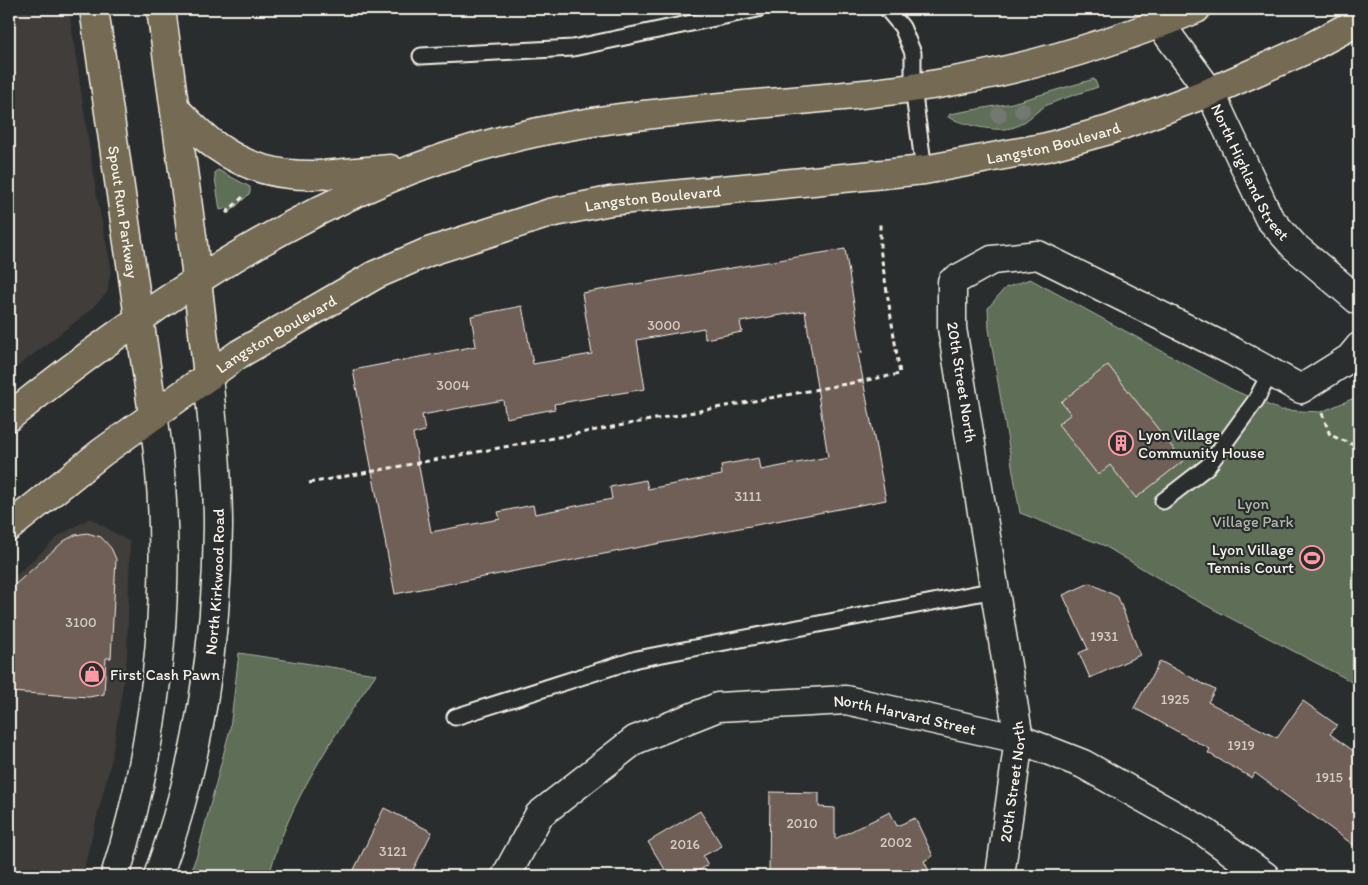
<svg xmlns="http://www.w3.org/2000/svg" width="1368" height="885" font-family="Itim,sans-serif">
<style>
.built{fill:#3f3c3a}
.green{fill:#5e6e57;stroke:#a9b0a0}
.building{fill:#6f5e57;stroke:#f4f1e8;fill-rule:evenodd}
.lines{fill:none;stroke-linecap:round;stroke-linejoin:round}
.service-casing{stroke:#f4f1e8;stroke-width:19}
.minor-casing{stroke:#f4f1e8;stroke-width:31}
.tertiary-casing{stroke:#f4f1e8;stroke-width:31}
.secondary-casing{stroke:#f4f1e8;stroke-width:31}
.primary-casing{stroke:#f4f1e8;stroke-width:31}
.path{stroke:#f4f1e8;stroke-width:3;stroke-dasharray:5 4;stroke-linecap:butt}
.service{stroke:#2a2d2e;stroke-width:15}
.minor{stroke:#2a2d2e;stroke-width:28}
.tertiary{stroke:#2a2d2e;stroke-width:28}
.secondary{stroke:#2a2d2e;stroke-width:28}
.primary{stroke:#746b52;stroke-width:28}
.tree{fill:#747871}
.labels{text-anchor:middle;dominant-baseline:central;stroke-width:4.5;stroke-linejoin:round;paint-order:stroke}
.number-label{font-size:14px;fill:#d3ccc4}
.street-label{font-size:16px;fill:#f4f1e8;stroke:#2a2d2e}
.poi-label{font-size:16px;fill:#f4f1e8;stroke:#2a2d2e;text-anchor:start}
.park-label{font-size:16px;fill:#b0b6a7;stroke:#2a2d2e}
</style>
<rect width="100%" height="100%" fill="#2a2d2e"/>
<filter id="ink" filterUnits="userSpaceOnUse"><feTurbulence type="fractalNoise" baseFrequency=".02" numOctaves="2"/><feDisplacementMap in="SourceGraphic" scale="10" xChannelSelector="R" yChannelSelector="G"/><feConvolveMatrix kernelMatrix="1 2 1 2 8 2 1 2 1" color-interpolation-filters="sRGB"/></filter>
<g filter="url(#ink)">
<path class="built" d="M9 9H69L96 192 111 267 107 293 87 313 9 373Z
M90 518 130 542 127 659 111 762 82 876H9V582L59 536Z"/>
<path class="green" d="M1094 79 1098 87C1081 93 1063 98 1047 105 1036 111 1029 120 1019 125 1002 135 964 125 948 117L950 114 1012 103Z
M218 170 250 187V193L228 214V208L220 210 215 178V172Z
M1030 279 1233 390 1280 410 1321 412 1359 396V687L1345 678 1190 597 1103 545 1020 513 989 329 988 308 1005 288Z
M239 653 376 674C334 736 288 802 269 876H189L198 852 230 729Z"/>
<path class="building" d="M845 249 862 353 858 354 886 500 395 594 353 370 476 346 471 316 522 306 533 364 592 354 582 293ZM805 311 828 457 761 470 759 458 721 465 722 475 648 489 646 480 610 487 612 499 535 514 533 505 498 512 500 519 431 532 413 434 425 431 422 415 503 400 506 418 555 409 554 404 645 389 637 340 704 328 705 339 742 332 740 322Z
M1108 365 1183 461 1136 498 1110 465 1098 475 1058 424 1071 414 1061 402Z
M87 533 101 537 111 548 116 559 111 658H106L104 694 89 697 9 692V590L64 541 75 535Z
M1090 583 1118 597 1140 655 1090 678 1079 653 1088 649 1063 595Z
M1160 661 1215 690 1208 702 1277 738 1303 701 1337 725 1330 734 1359 755V849L1255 773 1252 778 1208 753 1210 749 1134 708Z
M770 792 819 793V807L835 808V839L890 812 897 826 915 818 933 856 924 861 931 875H769Z
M384 808 432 832 410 876H351Z
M700 811 722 846 703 856 708 865 690 876H669L648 842Z"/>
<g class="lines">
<defs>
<path id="service" d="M887 9 902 27 913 53V88L924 170
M421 56 573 48 758 9
M1163 501 1208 466 1256 400 1270 373
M455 717 637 659 995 590"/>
<g id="minor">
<path id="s1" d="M506 876 539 815 635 740 718 707 846 700 1019 739 1083 764 1206 833 1265 876"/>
<path id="s2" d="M1000 876 1019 739 952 328V282L992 260 1038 255 1232 351 1301 389 1350 358 1359 347"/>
</g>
<g id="tertiary">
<path id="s3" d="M1160 24 1210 92 1269 218 1294 246 1359 301"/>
</g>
<g id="secondary">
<path d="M115 876C160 733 176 563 153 414"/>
<path id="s4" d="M158 876C198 766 217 644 218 527 218 476 213 426 208 376"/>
</g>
<g id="primary">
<path id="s5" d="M94 9 153 414"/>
<path d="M161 9 192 236 208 376"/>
<path d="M176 110C189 122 201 136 216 146 273 187 325 174 390 169"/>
<path d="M9 417C152 302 325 185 504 140 637 106 777 107 912 88 1010 74 1104 47 1196 9"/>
<path id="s6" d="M9 527 101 453 239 354 375 275 428 252 550 213 610 201 924 170 1047 147 1109 130 1210 92 1305 50 1359 21"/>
</g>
</defs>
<use href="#service" class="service-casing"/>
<use href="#minor" class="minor-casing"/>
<use href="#tertiary" class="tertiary-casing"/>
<use href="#secondary" class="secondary-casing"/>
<use href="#primary" class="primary-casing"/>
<path class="path" d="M226 213 244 196
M1322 413 1330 435 1359 447
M309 483 900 374 880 248V222"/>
<use href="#service" class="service"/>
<use href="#minor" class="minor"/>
<use href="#tertiary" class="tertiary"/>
<use href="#secondary" class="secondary"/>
<use href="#primary" class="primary"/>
</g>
<g class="tree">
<circle cx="1022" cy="110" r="8"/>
<circle cx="999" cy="115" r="8"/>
</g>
</g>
<defs>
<symbol id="building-ring" viewBox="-11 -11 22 22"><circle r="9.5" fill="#2a2d2e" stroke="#ff9aa2" stroke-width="1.5"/><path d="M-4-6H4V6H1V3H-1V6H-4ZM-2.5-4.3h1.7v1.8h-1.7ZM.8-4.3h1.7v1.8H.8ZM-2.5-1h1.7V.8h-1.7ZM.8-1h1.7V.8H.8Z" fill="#ff9aa2"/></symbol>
<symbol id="stadium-ring" viewBox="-11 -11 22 22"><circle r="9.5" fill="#2a2d2e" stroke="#ff9aa2" stroke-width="1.5"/><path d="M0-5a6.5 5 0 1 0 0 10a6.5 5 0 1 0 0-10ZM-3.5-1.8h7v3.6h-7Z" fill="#ff9aa2"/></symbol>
<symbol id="shop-ring" viewBox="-11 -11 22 22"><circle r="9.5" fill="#2a2d2e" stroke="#ff9aa2" stroke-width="1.5"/><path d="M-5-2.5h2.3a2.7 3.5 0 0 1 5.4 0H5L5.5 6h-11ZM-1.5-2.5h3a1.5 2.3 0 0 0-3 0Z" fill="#ff9aa2"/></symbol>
</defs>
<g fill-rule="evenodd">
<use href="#building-ring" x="1107" y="429" width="28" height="28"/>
<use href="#stadium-ring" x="1298" y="544" width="28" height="28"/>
<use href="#shop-ring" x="78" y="660" width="28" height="28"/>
</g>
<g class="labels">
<g class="number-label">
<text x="664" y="325">3000</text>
<text x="453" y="385">3004</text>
<text x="748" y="496">3111</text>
<text x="81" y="622">3100</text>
<text x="1104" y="636">1931</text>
<text x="1175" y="699">1925</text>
<text x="1241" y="745">1919</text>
<text x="1329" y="777">1915</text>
<text x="802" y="823">2010</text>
<text x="896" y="842">2002</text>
<text x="685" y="844">2016</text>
<text x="393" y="851">3121</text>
</g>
<g class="street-label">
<text stroke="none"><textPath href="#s6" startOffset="1140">Langston Boulevard</textPath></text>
<text stroke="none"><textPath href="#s3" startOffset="174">North Highland Street</textPath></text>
<text stroke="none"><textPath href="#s6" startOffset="735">Langston Boulevard</textPath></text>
<text stroke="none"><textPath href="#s5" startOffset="205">Spout Run Parkway</textPath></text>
<text stroke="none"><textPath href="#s6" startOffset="330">Langston Boulevard</textPath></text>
<text transform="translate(962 382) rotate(81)">20th Street North</text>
<text stroke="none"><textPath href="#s4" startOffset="301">North Kirkwood Road</textPath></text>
<text stroke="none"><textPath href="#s1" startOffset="469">North Harvard Street</textPath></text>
<text stroke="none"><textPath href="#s2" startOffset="95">20th Street North</textPath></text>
</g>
<g class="poi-label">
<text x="1138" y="434">Lyon Village<tspan x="1138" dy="18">Community House</tspan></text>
<text x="1294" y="549" text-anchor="end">Lyon Village<tspan x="1294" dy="18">Tennis Court</tspan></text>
<text x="110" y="674">First Cash Pawn</text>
</g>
<g class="park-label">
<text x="1253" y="503">Lyon<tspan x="1253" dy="18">Village Park</tspan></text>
</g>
</g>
<rect width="1368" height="885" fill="none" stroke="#2a2d2e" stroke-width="30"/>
<rect x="15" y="15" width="1338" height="855" fill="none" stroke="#f4f1e8" stroke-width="2" filter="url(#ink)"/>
</svg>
